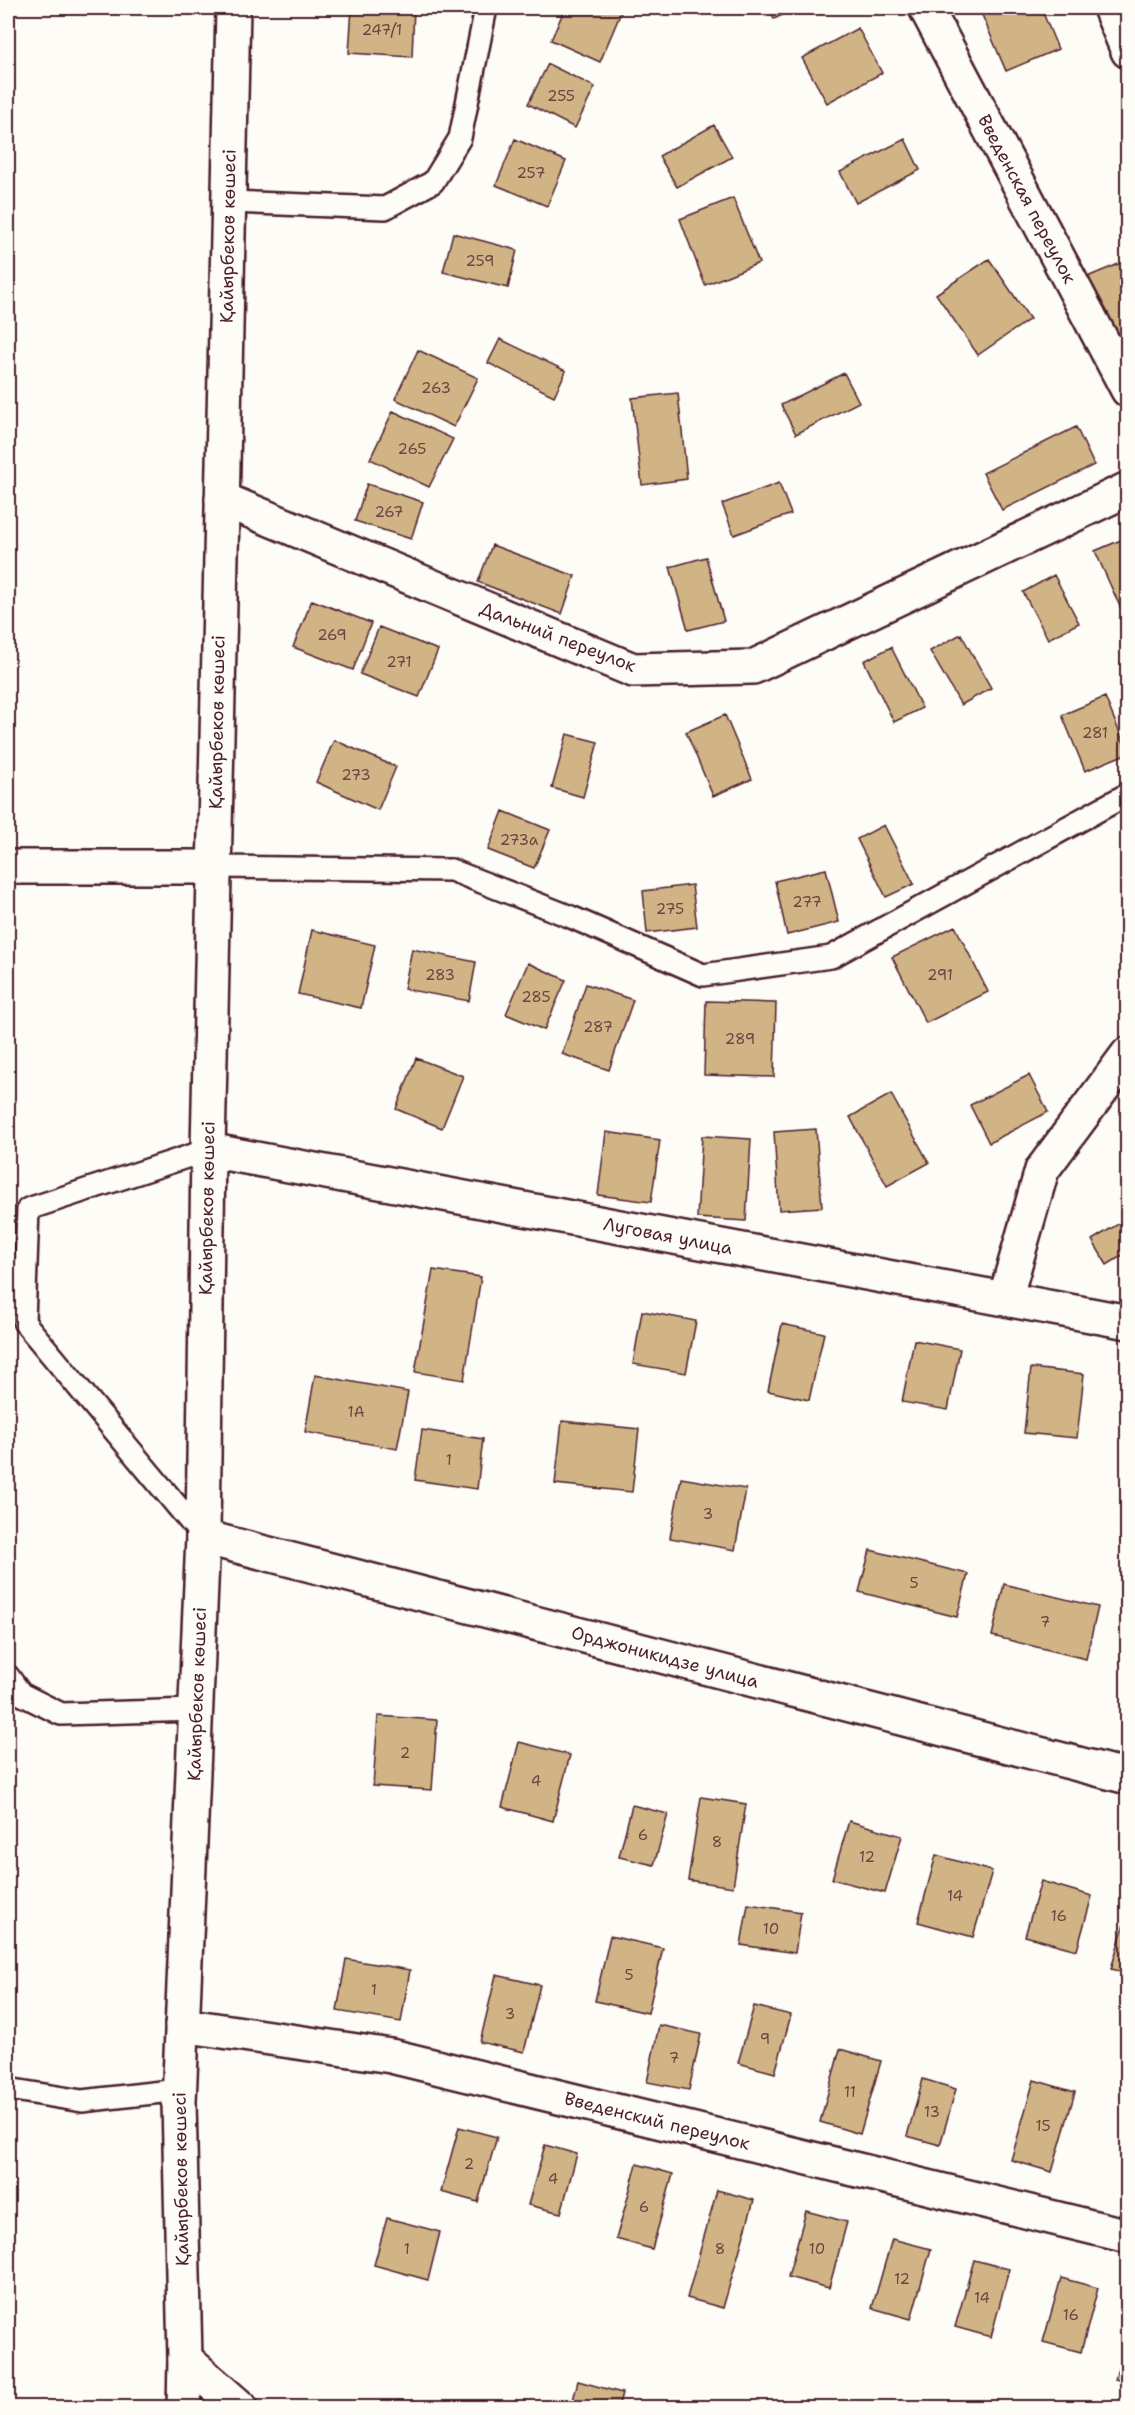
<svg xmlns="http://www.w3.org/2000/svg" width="1135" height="2415" font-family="'Shantell Sans',sans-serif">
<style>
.building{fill:#d1b486;stroke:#4a1f2b;stroke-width:1.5}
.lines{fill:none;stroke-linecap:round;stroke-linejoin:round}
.service-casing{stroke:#4a1f2b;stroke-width:26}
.minor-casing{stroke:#4a1f2b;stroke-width:38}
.tertiary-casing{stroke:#4a1f2b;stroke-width:38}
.secondary-casing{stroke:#4a1f2b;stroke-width:38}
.service{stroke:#fdfcf7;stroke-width:21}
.minor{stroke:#fdfcf7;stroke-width:33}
.tertiary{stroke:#fdfcf7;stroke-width:33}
.secondary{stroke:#fdfcf7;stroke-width:33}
.labels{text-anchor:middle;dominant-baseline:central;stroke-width:6;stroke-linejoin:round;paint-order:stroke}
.number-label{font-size:15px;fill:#6c4442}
.street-label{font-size:18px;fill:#4a1f2b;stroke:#fdfcf7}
</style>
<rect width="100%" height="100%" fill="#fdfcf7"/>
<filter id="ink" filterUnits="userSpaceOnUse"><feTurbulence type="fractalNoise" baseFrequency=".0167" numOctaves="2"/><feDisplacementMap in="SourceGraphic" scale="12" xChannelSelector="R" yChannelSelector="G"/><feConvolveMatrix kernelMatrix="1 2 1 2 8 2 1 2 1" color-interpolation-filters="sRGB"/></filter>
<g filter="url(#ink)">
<path class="building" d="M352 8H414L412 57 349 53Z
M565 8H615L622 10 600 62 551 40Z
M768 8H797L774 19Z
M979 8H1041L1058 49 1006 71Z
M858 28 882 73 827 103 802 58Z
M548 64 595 87 575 128 528 104Z
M714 125 732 157 677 187 659 156Z
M515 139 566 161 547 206 496 185Z
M905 139 920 170 856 203 840 172Z
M733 198 759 263 705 285 680 219Z
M453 233 517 250 508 288 443 272Z
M989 259 1030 319 978 355 936 294Z
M1128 260V339L1109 347 1080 280Z
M500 339 566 371 554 396 488 363Z
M418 350 478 378 454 427 395 399Z
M844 373 859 402 796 434 781 405Z
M678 393 687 479 642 485 632 398Z
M393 411 453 439 429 487 370 459Z
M1076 427 1094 465 1002 510 983 473Z
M779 483 791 514 734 535 722 504Z
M367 484 423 502 411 539 355 521Z
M1128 537V608L1122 611 1095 551Z
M492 545 575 576 562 614 478 582Z
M706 557 724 621 688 630 670 567Z
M1054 575 1079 623 1048 639 1023 592Z
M312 600 371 623 353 670 293 647Z
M379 627 438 650 419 697 360 674Z
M961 634 991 688 961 705 930 651Z
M891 647 922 708 894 722 864 661Z
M1105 697 1128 753 1085 771 1062 715Z
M725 715 752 779 713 796 686 732Z
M567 734 598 742 583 797 552 788Z
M334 740 396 767 378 810 316 782Z
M503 811 550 830 534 868 488 850Z
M884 825 914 884 886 897 857 839Z
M826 869 839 922 787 935 775 881Z
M692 885 697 927 647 933 643 891Z
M955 926 988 992 926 1023 892 957Z
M312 930 375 945 361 1008 298 994Z
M412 949 476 962 469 1001 404 989Z
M528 963 566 980 544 1030 506 1014Z
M586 984 633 1000 609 1070 562 1054Z
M706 1001 776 1003 774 1077 704 1075Z
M416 1058 463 1076 442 1128 396 1109Z
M1029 1075 1048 1112 989 1143 970 1105Z
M891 1094 929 1163 887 1186 850 1117Z
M816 1129 822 1207 779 1210 774 1132Z
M606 1132 660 1140 651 1202 598 1195Z
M702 1136 751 1139 746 1221 697 1218Z
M1128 1218V1252L1107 1265 1092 1240Z
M8 1251H12V1305H8Z
M433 1270 481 1277 464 1380 415 1372Z
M642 1311 696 1321 686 1373 633 1364Z
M782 1324 824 1333 809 1400 768 1391Z
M914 1340 960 1349 948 1410 902 1402Z
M1031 1368 1084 1374 1077 1438 1024 1433Z
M315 1375 408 1392 397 1449 305 1432Z
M562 1421 639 1429 632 1492 555 1484Z
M422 1430 483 1439 477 1489 415 1480Z
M681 1478 746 1489 735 1550 670 1538Z
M870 1550 968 1574 957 1617 859 1592Z
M1004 1584 1098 1607 1086 1659 992 1636Z
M378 1716 437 1720 432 1790 373 1786Z
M519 1742 570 1755 553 1821 502 1807Z
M701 1797 746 1804 733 1887 688 1880Z
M632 1805 668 1814 654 1865 619 1857Z
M849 1821 902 1836 885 1893 832 1879Z
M936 1855 992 1871 973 1937 918 1922Z
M1041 1881 1092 1896 1077 1950 1025 1936Z
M748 1904 801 1912 795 1953 741 1945Z
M1128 1911V1973L1111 1969Z
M610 1936 663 1948 648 2013 595 2001Z
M346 1959 410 1970 401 2022 337 2011Z
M496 1975 540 1985 524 2052 480 2042Z
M754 2006 791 2015 775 2073 738 2063Z
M659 2025 701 2034 689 2090 647 2082Z
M840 2049 881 2061 860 2134 820 2122Z
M923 2079 956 2089 940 2145 907 2136Z
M1034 2080 1075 2092 1052 2172 1011 2160Z
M459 2127 497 2137 478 2202 441 2192Z
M545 2145 577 2154 561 2213 528 2205Z
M637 2164 673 2174 652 2249 616 2239Z
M717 2190 754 2200 723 2308 687 2298Z
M806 2211 847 2222 829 2288 788 2277Z
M387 2218 440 2232 428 2280 374 2265Z
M892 2239 931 2249 911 2319 872 2308Z
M974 2260 1009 2269 991 2337 955 2327Z
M1061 2278 1098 2288 1081 2352 1043 2342Z
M1128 2334V2383L1115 2379Z
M578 2381 622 2393 618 2408H571Z"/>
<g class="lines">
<defs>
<path id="service" d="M229 202 385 208 433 182 460 138 486 8
M214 867 451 870 571 917 703 975 831 957 1128 794
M203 1537 24 1322 28 1209 208 1150
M8 1676 21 1694 61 1714 196 1710
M8 2087 14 2090 82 2101 179 2090"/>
<path id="minor" d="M926 8 1128 390
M1110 8 1128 51
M222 499 633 670 753 667 1128 489
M8 867H214
M208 1150 1128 1322
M1005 1299 1042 1170 1128 1054
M182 2025 391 2056 1128 2236
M185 2359 241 2408"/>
<path id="tertiary" d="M203 1537 1128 1777"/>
<path id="secondary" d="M184 2408 185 2359 179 2102 203 1537 208 1150 233 8"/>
</defs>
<use href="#service" class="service-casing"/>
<use href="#minor" class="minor-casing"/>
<use href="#tertiary" class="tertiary-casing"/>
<use href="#secondary" class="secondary-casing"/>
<use href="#service" class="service"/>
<use href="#minor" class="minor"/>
<use href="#tertiary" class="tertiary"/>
<use href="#secondary" class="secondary"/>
</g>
</g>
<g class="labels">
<g class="number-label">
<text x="382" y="30">247/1</text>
<text x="561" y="96">255</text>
<text x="531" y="173">257</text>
<text x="480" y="261">259</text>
<text x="436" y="388">263</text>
<text x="412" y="449">265</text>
<text x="389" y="512">267</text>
<text x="332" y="635">269</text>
<text x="399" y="662">271</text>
<text x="1095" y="733">281</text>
<text x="356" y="775">273</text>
<text x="519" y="840">273а</text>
<text x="807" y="902">277</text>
<text x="670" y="909">275</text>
<text x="440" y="975">283</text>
<text x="940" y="975">291</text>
<text x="536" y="997">285</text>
<text x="598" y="1027">287</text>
<text x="740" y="1039">289</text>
<text x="356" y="1412">1А</text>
<text x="449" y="1460">1</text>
<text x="708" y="1514">3</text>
<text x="914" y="1583">5</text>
<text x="1045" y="1622">7</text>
<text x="405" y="1753">2</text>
<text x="536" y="1781">4</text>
<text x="643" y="1835">6</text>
<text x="717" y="1842">8</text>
<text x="867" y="1857">12</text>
<text x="955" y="1896">14</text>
<text x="1059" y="1916">16</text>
<text x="771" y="1929">10</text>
<text x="629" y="1975">5</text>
<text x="374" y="1990">1</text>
<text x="510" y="2014">3</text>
<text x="765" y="2039">9</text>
<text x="674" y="2058">7</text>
<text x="850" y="2092">11</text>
<text x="932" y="2112">13</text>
<text x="1043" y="2126">15</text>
<text x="469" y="2164">2</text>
<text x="553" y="2179">4</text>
<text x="644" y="2207">6</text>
<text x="407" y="2249">1</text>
<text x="720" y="2249">8</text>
<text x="817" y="2249">10</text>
<text x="902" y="2279">12</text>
<text x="982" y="2298">14</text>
<text x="1071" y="2315">16</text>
</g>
<g class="street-label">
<text transform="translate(1027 199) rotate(62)">Введенская переулок</text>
<text transform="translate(228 236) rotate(-89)">Қайырбеков көшесі</text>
<text transform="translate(558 637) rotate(21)">Дальний переулок</text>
<text transform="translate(217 722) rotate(-89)">Қайырбеков көшесі</text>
<text transform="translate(207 1208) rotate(-89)">Қайырбеков көшесі</text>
<text transform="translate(668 1236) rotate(11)">Луговая улица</text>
<text transform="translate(665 1657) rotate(15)">Орджоникидзе улица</text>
<text transform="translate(197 1694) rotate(-88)">Қайырбеков көшесі</text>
<text transform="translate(657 2121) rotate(14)">Введенский переулок</text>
<text transform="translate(181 2179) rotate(-91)">Қайырбеков көшесі</text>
</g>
</g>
<rect width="1135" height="2415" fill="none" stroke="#fdfcf7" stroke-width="30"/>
<rect x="15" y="15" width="1105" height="2385" fill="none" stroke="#4a1f2b" stroke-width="2" filter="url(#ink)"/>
</svg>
